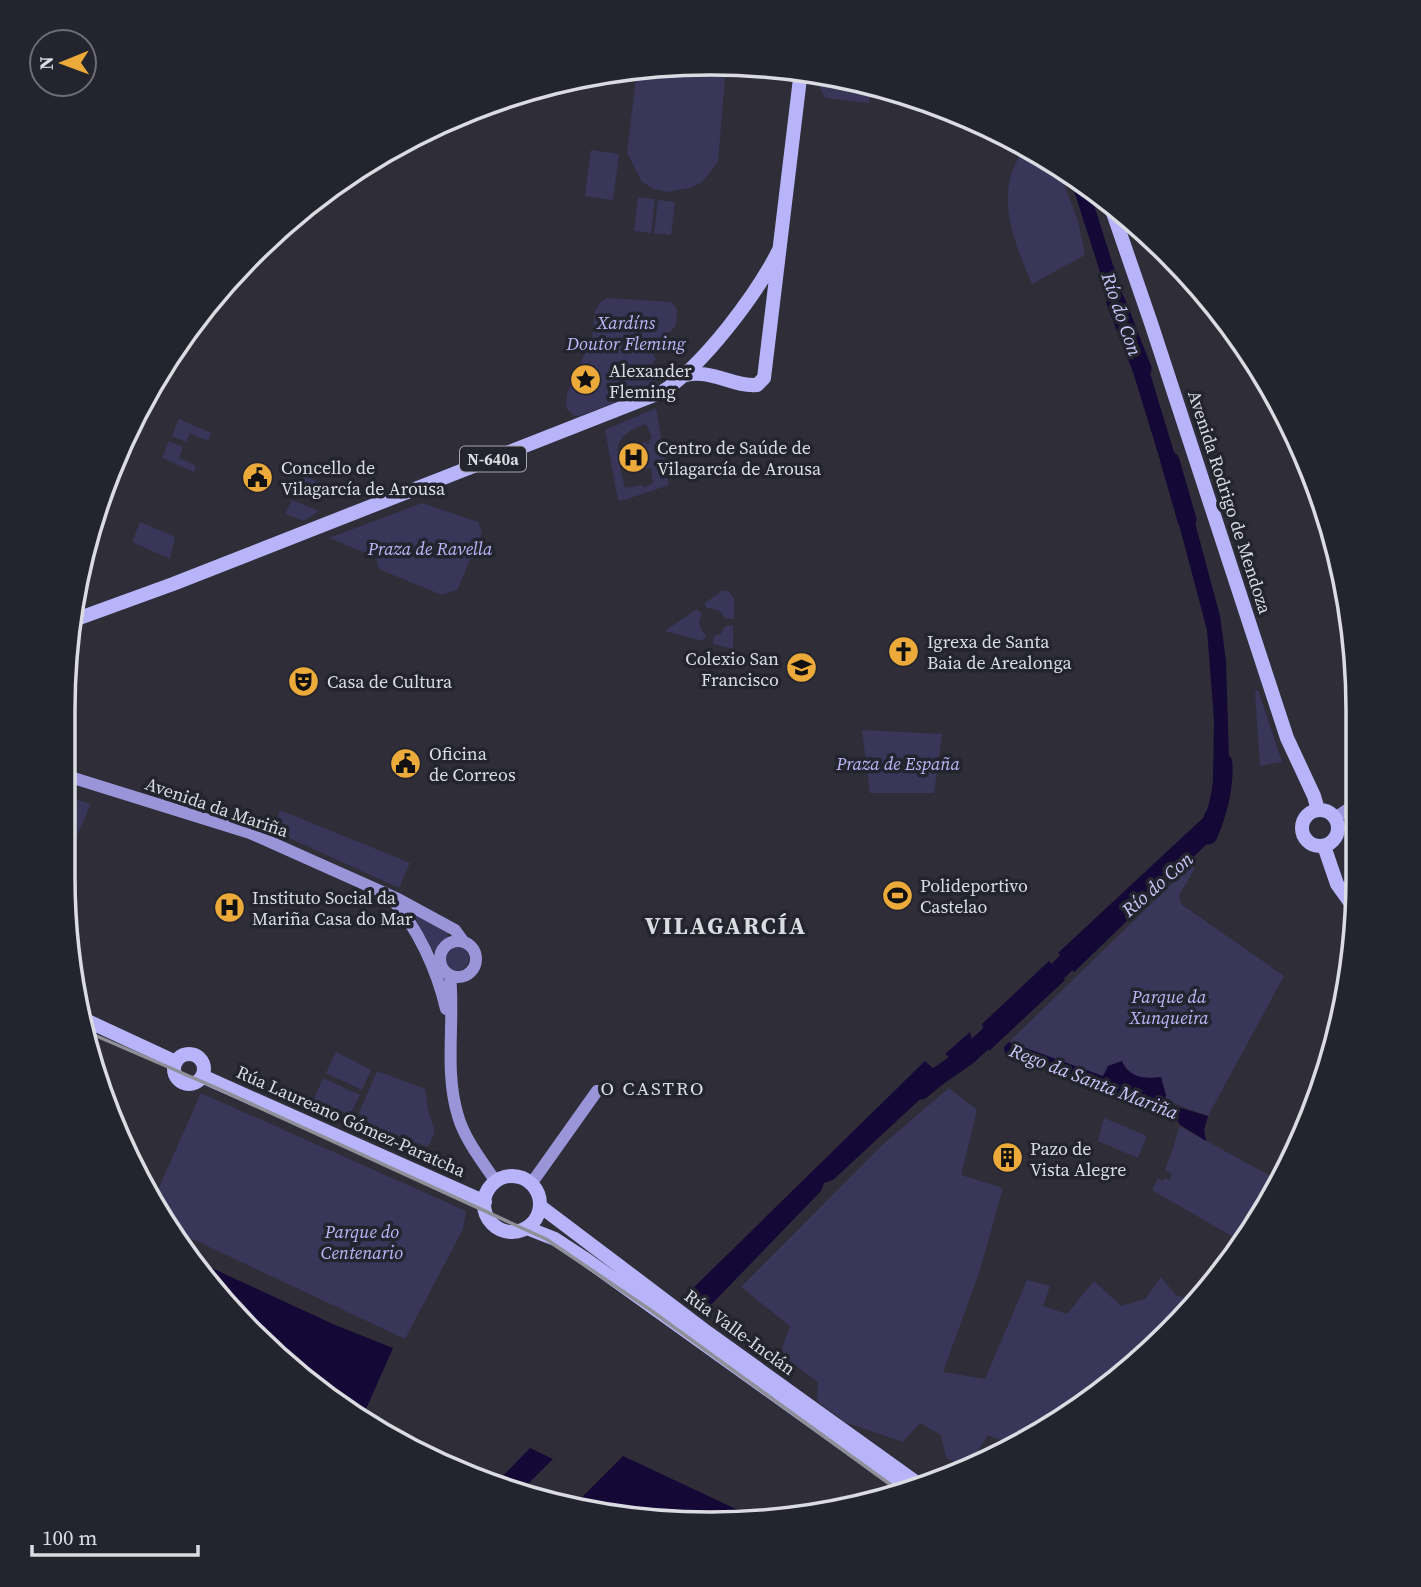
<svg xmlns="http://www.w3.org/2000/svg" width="1421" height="1587" font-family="'Source Serif 4',serif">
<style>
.green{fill:#39365a;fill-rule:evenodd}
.water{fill:#140837}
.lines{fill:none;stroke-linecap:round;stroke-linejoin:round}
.river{stroke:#140837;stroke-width:19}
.secondary{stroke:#9a95d9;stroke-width:12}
.primary{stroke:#b8b4fa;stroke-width:14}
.rail{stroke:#8f8f98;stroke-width:3.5}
.labels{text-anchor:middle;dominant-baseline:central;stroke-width:7;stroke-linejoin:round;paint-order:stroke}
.shield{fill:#24242e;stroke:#a4a4ac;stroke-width:2}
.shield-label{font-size:16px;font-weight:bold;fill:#dbdbe2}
.park-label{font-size:18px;font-style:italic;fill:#bbb7f9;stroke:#24242e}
.poi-label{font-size:18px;fill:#dbdbe2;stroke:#24242e;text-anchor:start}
.street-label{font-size:18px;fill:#dbdbe2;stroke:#24242e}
.water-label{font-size:19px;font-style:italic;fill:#cac8fa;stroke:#24242e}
.neighbourhood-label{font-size:19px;letter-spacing:2px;fill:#dbdbe2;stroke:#24242e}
.district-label{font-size:24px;font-weight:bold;letter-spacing:2px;fill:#dbdbe2;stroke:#24242e}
.rim{fill:none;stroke:#dbdbe2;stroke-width:3.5}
</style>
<rect width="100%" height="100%" fill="#2e2d38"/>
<path class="green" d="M669 64 726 66 718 162 702 182 690 188 666 192 654 189 642 182 627 153 637 70Z
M819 74 870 86 869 103 825 98 820 88Z
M1027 146 1059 170 1078 221 1085 255 1032 284C1013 239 991 189 1027 146Z
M591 150 619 154 613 200 585 196Z
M638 197 655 199 651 233 634 231Z
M658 200 675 202 671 235 654 233Z
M607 298 671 302 677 309 676 325 652 353 656 359 646 369 658 383 651 389 579 416H574L566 408 567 394 592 338 595 311 600 303Z
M656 408 669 485 621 501 618 500 605 430ZM646 424 652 438 649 440 650 443 647 444 646 442 633 447V450L646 448 649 464 636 466 637 470 651 468 653 483 644 488 643 485 625 488C617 454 607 437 646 424Z
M179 419 211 433 208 441 190 433 186 442 172 436Z
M169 441 183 447 179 458 196 466 194 472 162 458Z
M302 475 321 483 326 500 297 488Z
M292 500 319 511 304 521 285 514Z
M422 503 478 522 482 533 457 590 442 595 379 569 376 557 329 538Z
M140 522 175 537 170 559 132 542Z
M722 591H728L734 598V619H725C721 609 716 609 706 608L705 603Z
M697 609 702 614C697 623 699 628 706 635L702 641 665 631Z
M725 626H733V649L713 644 714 636 721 634Z
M1258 690 1282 762 1260 766 1255 692Z
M862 730 942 734 934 793H870Z
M66 797 91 804 64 864Z
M280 810 410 863 399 888 274 831Z
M1191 865 1195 868 1179 895 1181 904 1284 976 1208 1116 1009 1042Z
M413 913 447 932 448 936 435 953 427 943Z
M445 958a12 12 0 1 1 24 0a12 12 0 1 1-24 0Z
M336 1052 371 1070 362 1090 326 1073Z
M377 1071 425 1089 428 1110 435 1132 428 1147 371 1125 359 1113Z
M323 1078 360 1095 350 1115 314 1099Z
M949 1088 977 1110 961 1175 1003 1188 980 1270 943 1372 985 1379 1027 1280 1050 1286 1043 1306 1067 1314 1094 1281 1121 1306 1145 1299 1161 1277 1176 1295 1195 1302 1137 1364 1014 1446 988 1435 968 1467 946 1458 941 1435 920 1423 903 1442 845 1422 817 1401 818 1382 780 1354 790 1326 741 1287 881 1146Z
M201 1093 466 1211 463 1229 405 1339 171 1229 153 1201Z
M1104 1118 1147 1136 1138 1158 1098 1141Z
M1179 1126 1280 1181 1242 1242 1152 1190 1158 1178 1163 1181 1165 1178 1170 1180 1172 1174 1165 1170 1174 1146Z"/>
<path class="water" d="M1069 175 1089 189 1124 300 1128 322 1118 328Z
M1138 343 1146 360 1183 482 1168 486 1126 349Z
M1187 493 1220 616 1226 661 1230 792 1213 787 1214 720 1207 630 1172 498Z
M1206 811 1225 815 1212 839 1074 972 1058 953 1203 818Z
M1049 961 1065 980 989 1051 982 1024Z
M970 1032 976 1059 958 1065 945 1054Z
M1009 1042 1103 1076 1108 1066 1122 1061C1129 1078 1145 1079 1161 1077L1166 1095 1164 1103 1208 1116 1204 1130 1206 1141 1179 1124 1177 1119 1151 1105 1147 1109 1054 1072 1012 1061 1005 1054 1004 1047Z
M925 1061 943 1078 833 1180 824 1183 821 1191 704 1312 685 1296Z
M188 1257 335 1325 393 1348 362 1418 316 1390 197 1271Z
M530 1448 553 1459 522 1490 497 1482Z
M623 1456 755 1518 711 1524 584 1511 572 1507Z"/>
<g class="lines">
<path class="river" d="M1116 302 1142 369
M1170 461 1187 520
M1208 835C1218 812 1224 788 1223 763
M1041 988 1073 956 1085 947
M921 1090 934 1079 967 1056 1003 1023"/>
<path class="secondary" d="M67 776 250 833 398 899 455 930 463 941
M1335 818 1357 803
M391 898C418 928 437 970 446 1009
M440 959a18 18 0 1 1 36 0a18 18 0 1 1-36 0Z
M450 975C455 1021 444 1071 458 1116 465 1140 482 1161 496 1182
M531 1184 597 1091"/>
<path class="primary" d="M1110 204 1151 323 1287 738 1314 796 1318 810
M686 375C712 369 733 387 757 385L764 378 801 70
M74 620 173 584 662 392C703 366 757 294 779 250
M1302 828a18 18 0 1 1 36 0a18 18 0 1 1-36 0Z
M1324 846 1337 884 1357 912
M81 1018 176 1062
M174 1069a15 15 0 1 1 30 0a15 15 0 1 1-30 0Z
M202 1076 485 1202
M484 1204a28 28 0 1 1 56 0a28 28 0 1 1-56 0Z
M540 1206 708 1333 921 1486
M527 1228 555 1239 584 1258 908 1490"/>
<path class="rail" d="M85 1031 219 1089 546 1239 649 1309 902 1493"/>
</g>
<defs>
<symbol id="sight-disc" viewBox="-11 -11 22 22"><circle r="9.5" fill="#ebaa39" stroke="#24242e"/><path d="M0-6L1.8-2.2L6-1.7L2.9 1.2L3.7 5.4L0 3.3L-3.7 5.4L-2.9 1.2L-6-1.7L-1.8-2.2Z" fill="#111"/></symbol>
<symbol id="hospital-disc" viewBox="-11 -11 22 22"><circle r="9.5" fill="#ebaa39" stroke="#24242e"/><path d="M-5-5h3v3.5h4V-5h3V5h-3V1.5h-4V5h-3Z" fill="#111"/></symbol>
<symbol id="civic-disc" viewBox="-11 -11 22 22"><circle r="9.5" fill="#ebaa39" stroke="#24242e"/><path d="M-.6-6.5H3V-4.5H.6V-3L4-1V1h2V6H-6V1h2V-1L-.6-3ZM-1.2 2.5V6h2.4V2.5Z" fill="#111"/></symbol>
<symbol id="church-disc" viewBox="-11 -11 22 22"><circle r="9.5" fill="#ebaa39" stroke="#24242e"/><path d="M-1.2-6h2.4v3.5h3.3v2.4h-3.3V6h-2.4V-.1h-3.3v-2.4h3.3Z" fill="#111"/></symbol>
<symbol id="school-disc" viewBox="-11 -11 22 22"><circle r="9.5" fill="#ebaa39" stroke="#24242e"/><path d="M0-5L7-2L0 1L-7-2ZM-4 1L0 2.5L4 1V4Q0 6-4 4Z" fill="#111"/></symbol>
<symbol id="theatre-disc" viewBox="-11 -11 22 22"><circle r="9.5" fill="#ebaa39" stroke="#24242e"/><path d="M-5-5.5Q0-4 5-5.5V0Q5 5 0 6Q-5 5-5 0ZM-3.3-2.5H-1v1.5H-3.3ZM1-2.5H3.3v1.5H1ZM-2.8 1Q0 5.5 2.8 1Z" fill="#111"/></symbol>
<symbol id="stadium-disc" viewBox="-11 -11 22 22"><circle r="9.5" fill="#ebaa39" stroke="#24242e"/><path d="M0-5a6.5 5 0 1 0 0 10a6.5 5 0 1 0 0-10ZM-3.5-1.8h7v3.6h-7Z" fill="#111"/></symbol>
<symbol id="building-disc" viewBox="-11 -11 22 22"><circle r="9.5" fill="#ebaa39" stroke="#24242e"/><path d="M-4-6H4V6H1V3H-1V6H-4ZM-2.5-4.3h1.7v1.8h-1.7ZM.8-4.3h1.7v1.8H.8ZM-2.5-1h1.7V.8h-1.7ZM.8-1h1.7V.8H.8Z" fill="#111"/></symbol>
</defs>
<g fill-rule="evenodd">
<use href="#sight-disc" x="568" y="362" width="35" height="35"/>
<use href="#hospital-disc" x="616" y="440" width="35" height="35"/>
<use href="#civic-disc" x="240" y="460" width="35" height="35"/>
<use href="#church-disc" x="886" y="634" width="35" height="35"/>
<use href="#school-disc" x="784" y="650" width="35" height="35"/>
<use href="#theatre-disc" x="286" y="664" width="35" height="35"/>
<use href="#civic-disc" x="388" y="746" width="35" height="35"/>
<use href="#stadium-disc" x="880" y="878" width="35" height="35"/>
<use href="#hospital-disc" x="212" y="890" width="35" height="35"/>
<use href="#building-disc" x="990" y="1140" width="35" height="35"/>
</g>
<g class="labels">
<rect class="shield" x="460" y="446.5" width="66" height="25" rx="5"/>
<g class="shield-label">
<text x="493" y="459">N-640a</text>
</g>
<g class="park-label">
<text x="626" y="322">Xardíns<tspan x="626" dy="21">Doutor Fleming</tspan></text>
<text x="430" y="548">Praza de Ravella</text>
<text x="898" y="763">Praza de España</text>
<text x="1169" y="996">Parque da<tspan x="1169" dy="21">Xunqueira</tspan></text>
<text x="362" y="1231">Parque do<tspan x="362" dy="21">Centenario</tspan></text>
</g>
<g class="poi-label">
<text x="609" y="370">Alexander<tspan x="609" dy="21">Fleming</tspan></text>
<text x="657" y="447">Centro de Saúde de<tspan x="657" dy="21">Vilagarcía de Arousa</tspan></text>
<text x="281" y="467">Concello de<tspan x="281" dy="21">Vilagarcía de Arousa</tspan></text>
<text x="927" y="641">Igrexa de Santa<tspan x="927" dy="21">Baia de Arealonga</tspan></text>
<text x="779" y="658" text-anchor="end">Colexio San<tspan x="779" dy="21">Francisco</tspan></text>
<text x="327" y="681">Casa de Cultura</text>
<text x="429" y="753">Oficina<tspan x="429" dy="21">de Correos</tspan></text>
<text x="920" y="885">Polideportivo<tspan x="920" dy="21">Castelao</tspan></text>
<text x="252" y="897">Instituto Social da<tspan x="252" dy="21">Mariña Casa do Mar</tspan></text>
<text x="1030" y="1148">Pazo de<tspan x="1030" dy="21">Vista Alegre</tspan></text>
</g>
<g class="street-label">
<text transform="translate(1230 502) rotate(72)">Avenida Rodrigo de Mendoza</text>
<text transform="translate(217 807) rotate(19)">Avenida da Mariña</text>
<text transform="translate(351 1121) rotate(24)">Rúa Laureano Gómez-Paratcha</text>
<text transform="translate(740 1332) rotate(36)">Rúa Valle-Inclán</text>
</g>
<g class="water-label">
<text transform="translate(1122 314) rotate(71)">Río do Con</text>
<text transform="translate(1157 884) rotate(-41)">Río do Con</text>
<text transform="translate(1094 1081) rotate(21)">Rego da Santa Mariña</text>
</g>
<g class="neighbourhood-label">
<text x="653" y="1088">O CASTRO</text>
</g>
<g class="district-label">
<text x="726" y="925">VILAGARCÍA</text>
</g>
</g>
<path d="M0 0H1421V1587H0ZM710 75H711A635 635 0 0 1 1346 710V877A635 635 0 0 1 711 1512H710A635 635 0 0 1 75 877V710A635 635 0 0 1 710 75Z" fill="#24242e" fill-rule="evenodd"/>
<path class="rim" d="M710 75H711A635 635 0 0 1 1346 710V877A635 635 0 0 1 711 1512H710A635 635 0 0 1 75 877V710A635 635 0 0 1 710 75Z"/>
<g transform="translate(63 63) rotate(269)"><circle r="33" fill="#24242e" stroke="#6d6d76" stroke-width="2"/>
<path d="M0-5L12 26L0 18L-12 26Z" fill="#ebaa39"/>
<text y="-10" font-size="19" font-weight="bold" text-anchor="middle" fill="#dbdbe2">N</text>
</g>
<path d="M32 1545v10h166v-10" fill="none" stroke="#dbdbe2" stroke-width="3.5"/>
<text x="42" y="1545" font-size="21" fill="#dbdbe2" stroke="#24242e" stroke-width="5" paint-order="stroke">100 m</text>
</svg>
